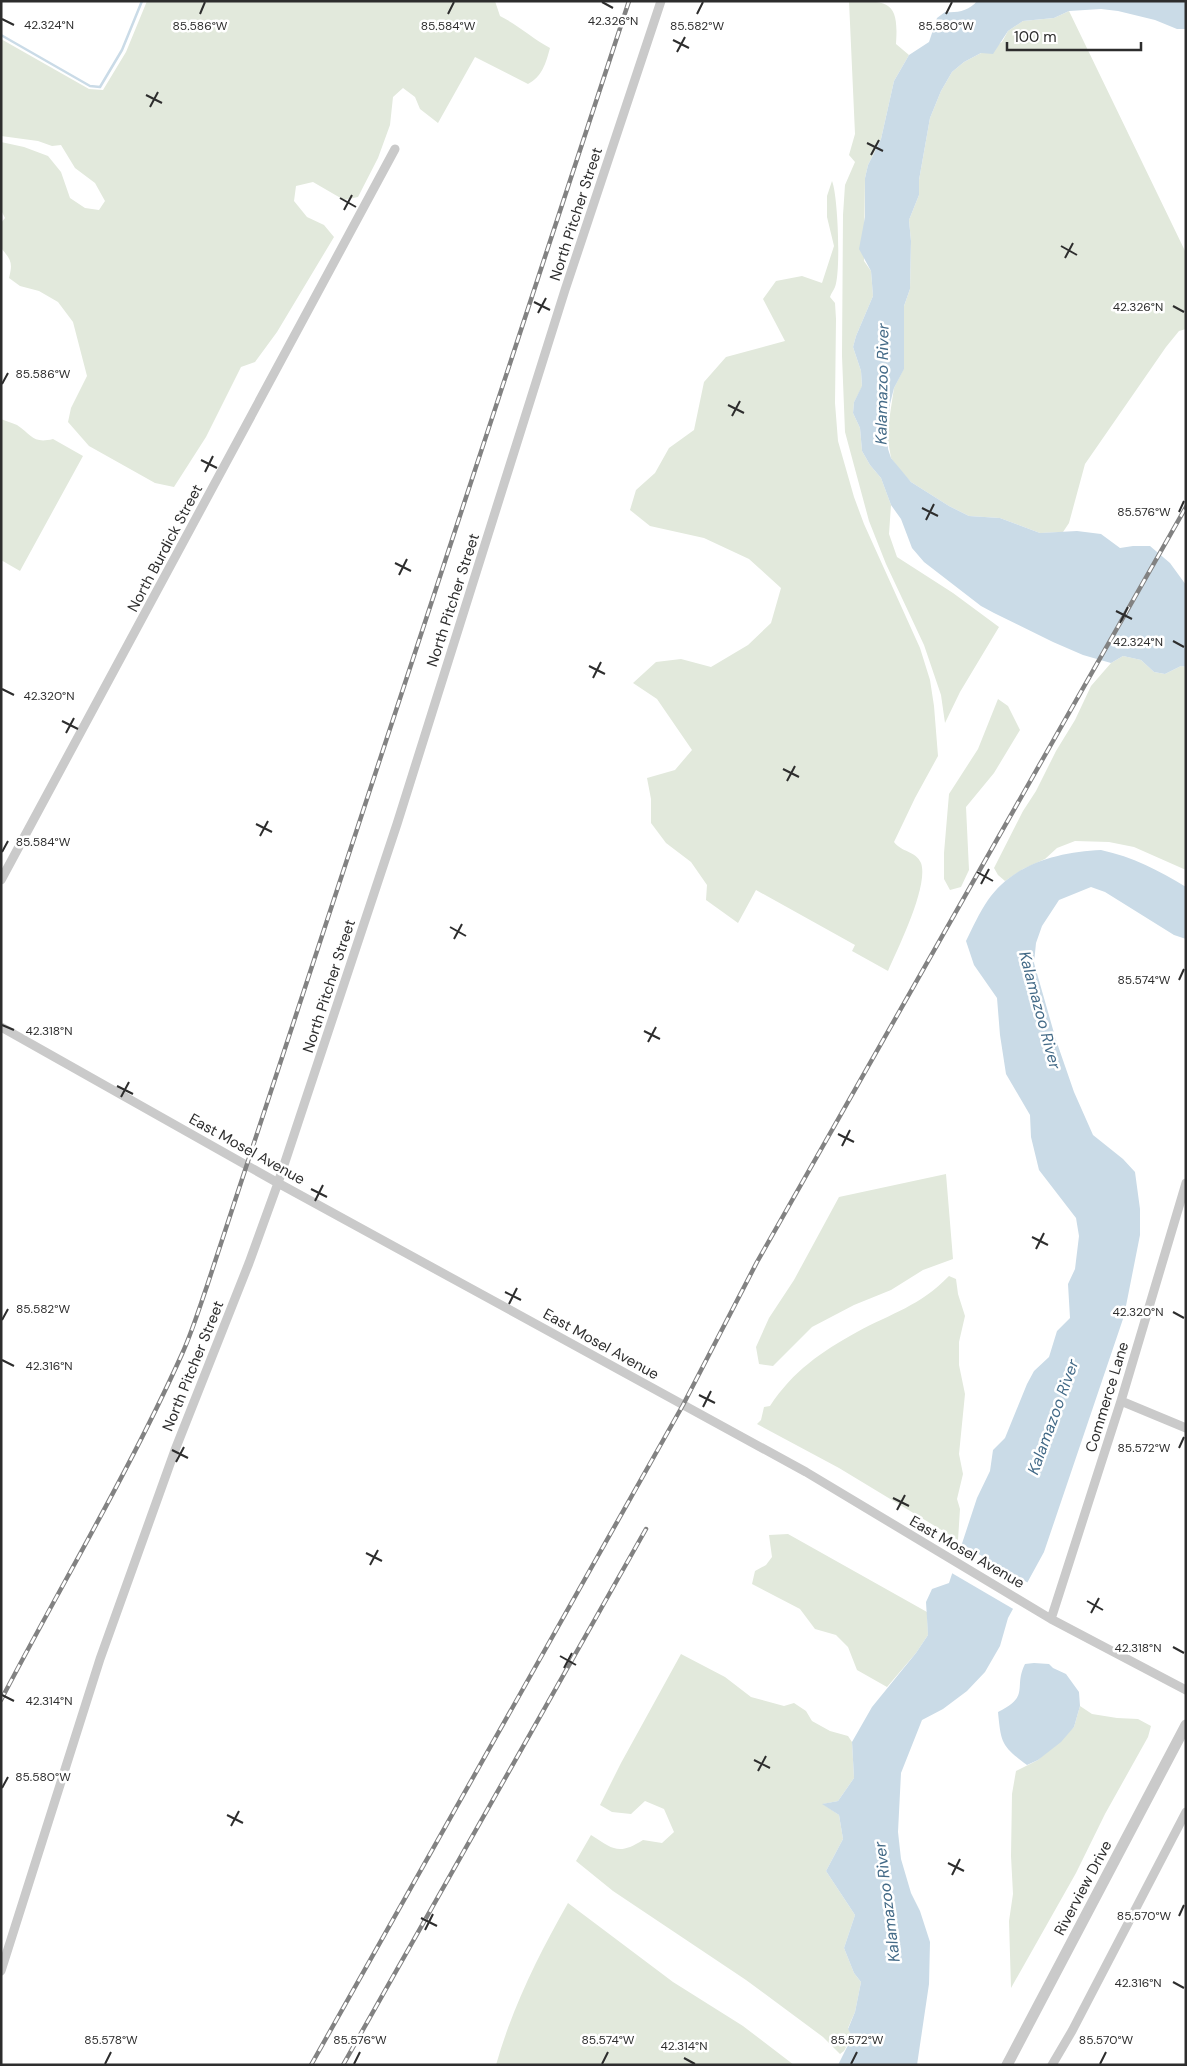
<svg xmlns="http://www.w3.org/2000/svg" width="1187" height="2066" font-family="'DM Sans',sans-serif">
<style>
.green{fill:#e2e9dc}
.water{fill:#cadbe7}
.pier{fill:#fff}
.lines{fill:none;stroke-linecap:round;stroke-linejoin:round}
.stream{stroke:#cadbe7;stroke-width:2.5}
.minor{stroke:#cacaca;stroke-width:9}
.tertiary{stroke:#cacaca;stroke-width:11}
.rail-casing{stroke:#828282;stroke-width:4.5}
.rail{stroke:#fff;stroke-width:2.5;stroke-dasharray:8;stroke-linecap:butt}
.ticks{fill:none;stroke:#2d2d2d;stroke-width:2}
.labels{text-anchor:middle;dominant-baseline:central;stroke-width:5;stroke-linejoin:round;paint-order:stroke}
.street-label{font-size:15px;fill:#2d2d2d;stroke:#fff}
.water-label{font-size:16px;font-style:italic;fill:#436a87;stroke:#fff}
.ticks-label{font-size:12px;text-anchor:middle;fill:#2d2d2d;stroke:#fff;stroke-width:5;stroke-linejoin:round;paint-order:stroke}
</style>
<rect width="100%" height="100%" fill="#fff"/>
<path class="green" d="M147 1H495L500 16C518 25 532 38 550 48 546 63 542 77 528 84L475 57 438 123 420 109 415 97 403 88 393 97 390 125 378 158 358 197 344 200 313 182 296 186 294 201 307 217 324 225 334 237 277 332 255 362 241 367 206 437 174 487 155 483 89 446 68 422 71 408 87 376 73 322 58 302 39 291 20 286 9 278C13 262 11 260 1 248V223L5 218 1 210V142L24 147 48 156 61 172 70 198 85 208 99 210 105 201 95 183 75 168 61 145 52 146 38 141 1 136V39L89 89 103 90 126 52Z
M849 1C889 1 899 1 896 44L909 55 894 81 881 139 868 165 865 178 864 261 871 271 873 296 856 336 853 347 861 371 862 387 854 402 853 413 860 428 862 451 870 465 881 478 891 505 889 534 897 557 953 593 999 627 960 692 945 723 941 695 924 645 886 564 869 521 845 432 842 356 843 215 845 185 855 162 849 155 855 134Z
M1069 11 1186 253V329L1179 331 1166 347 1085 464 1069 523 1063 532 1040 533 1000 518 969 516 949 506 911 482 899 469 891 458 887 434 894 388 904 368V306L910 289 911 241 909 220 919 195V180L930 118 941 91 952 72 964 62 1002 42 1008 31 1023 21 1054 18Z
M832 181C838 195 841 272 835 287 834 290 831 293 830 297L835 303 836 319 835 403 838 441 854 497 864 524 920 648 930 680 934 706 938 756 915 798 894 842C901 852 916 851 921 863 929 886 898 948 888 971L852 951 855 945 756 890 738 923 706 900 707 885 691 862 666 843 651 823V799L647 778 675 770 692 750 657 699 633 683 656 662 681 659 711 667 748 645 771 623 781 588 749 559 704 538 650 526 630 510 636 490 655 473 669 448 694 430 704 382 726 357 785 341 763 299 776 281 802 276 822 283 834 246 827 217V196Z
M1 419C6 421 12 423 17 425 32 435 33 444 53 439L83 456 20 571 1 560Z
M1123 656 1141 660 1154 672 1165 674 1181 666 1186 667V870L1134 847 1109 842 1075 841 1057 848 1045 859 1023 869 1005 881 998 875 994 868 1023 811 1036 791 1056 751 1075 720 1091 686 1111 663Z
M998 699 1008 706 1020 730 994 773 966 807 969 870 961 887 950 890 944 879V853L949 794 978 749Z
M946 1174 953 1259 923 1270 891 1290 854 1305 812 1327 773 1366 759 1364 756 1347 769 1318 794 1280 839 1197Z
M949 1276 956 1279 958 1294 965 1316 959 1342V1365L965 1394 959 1454 963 1474 957 1499 960 1509 958 1540 839 1468 757 1424 761 1420 764 1407 770 1406C793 1371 821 1352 857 1332 892 1313 920 1306 949 1276Z
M788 1534 927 1612 928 1635 916 1653 887 1687 857 1670 848 1647 836 1635 815 1629 800 1609 752 1584 755 1571 766 1565 772 1557 769 1535Z
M681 1654 725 1677 751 1697 784 1706 794 1703 806 1711 812 1721 830 1731 848 1736 852 1742 854 1778 838 1801 823 1804 839 1815 843 1839 826 1871 855 1915 844 1948 854 1973 861 1982 855 2012 848 2028 852 2037 844 2051 840 2054 823 2037 746 1980 613 1891 576 1861 591 1835C614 1850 619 1855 643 1840L662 1843 674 1832 664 1809 645 1801 631 1814 612 1812 600 1805 621 1763Z
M1080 1706 1092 1714 1117 1718 1138 1719 1151 1726 1148 1737 1105 1814 1076 1873 1011 1988 1009 1921 1013 1894 1011 1856 1012 1794 1016 1771 1038 1760 1074 1727Z
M568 1903 673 1982 743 2026 794 2065H496C512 2008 539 1954 568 1903Z"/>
<path class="water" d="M977 1H1186V29H1177L1155 20 1118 11 1101 9 1069 11 1054 18 1023 21 1008 31 993 54 981 53 964 62 952 72 941 91 930 118 919 180V195L909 220 911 241 910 289 904 306V369L894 388 890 404 887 434 888 449 891 458 911 482 949 506 969 516 1000 518 1040 533 1077 531 1101 534 1120 548 1133 546H1150L1170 563 1186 585V667L1181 666 1165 674 1154 672 1141 660 1123 656 1111 663 1083 655 1053 642 994 613 981 606 924 562 912 548 901 519 891 505 881 478 870 465 862 451 860 428 853 413 854 402 862 386 861 371 853 347 856 336 873 296 871 271 859 249 865 217V178L868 165 881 139 894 81 909 55 929 42 937 18 945 12C957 13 969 11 977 1Z
M1101 850C1133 857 1158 870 1186 887V939L1174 935 1105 892 1091 887 1059 900 1042 926 1036 943 1034 963 1056 1040 1074 1092 1093 1135 1123 1159 1135 1172 1140 1209V1235L1124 1316 1044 1552 1008 1618 1000 1646 985 1672 967 1691 943 1709 922 1720 901 1773 898 1832 901 1859 911 1893 920 1911 930 1942 929 1984 917 2065H838L852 2037 848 2029 855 2012 861 1982 854 1973 844 1948 855 1915 826 1871 843 1839 839 1815 822 1804 838 1801 854 1778 852 1742 872 1707 916 1653 928 1635 926 1602 932 1589 949 1583 977 1498 990 1471 993 1450 1005 1438 1027 1384 1034 1371 1049 1357 1057 1331 1070 1318 1068 1284 1075 1269 1079 1236 1076 1218 1039 1170 1031 1137 1030 1115 1006 1074 1000 1035 997 998 974 965 966 941C973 927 979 913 988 900 1014 863 1059 852 1101 850Z
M1034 1663 1049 1664 1053 1668 1066 1674 1079 1692 1080 1706 1074 1727 1061 1742 1038 1760 1027 1765C1002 1746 1001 1744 998 1712 1031 1696 1013 1688 1025 1664Z"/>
<path class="pier" d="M960 1543 1030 1584 1015 1610 950 1572Z"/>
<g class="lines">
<path class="stream" d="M1 35 90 86 100 87 122 50 142 1"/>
<path class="minor" d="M1 880 395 149
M1 1027 278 1183 806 1472 1051 1619 1186 1690
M1121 1401 1186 1428
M1051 1619 1121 1401 1186 1183
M1 1971 100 1659 175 1450 249 1263 278 1183 397 824 565 290 661 1
M1052 2065 1072 2031 1186 1812"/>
<path class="tertiary" d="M1007 2065 1186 1725"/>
<defs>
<path id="rail" d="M1 1700C61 1585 129 1472 182 1354 192 1332 199 1309 207 1286L629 1
M311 2065 683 1405 757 1262 1186 507
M343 2065 646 1529"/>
</defs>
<use href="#rail" class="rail-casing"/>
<use href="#rail" class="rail"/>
</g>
<path class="ticks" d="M602 2 613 8M200 14 205 2M448 14 454 2M697 14 703 2M946 14 952 2M2 19 14 25M673 40 689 48M677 52 685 37M146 95 162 103M150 107 158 92M867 143 883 151M871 155 879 140M340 198 356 207M344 210 352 195M1061 246 1077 255M1065 258 1073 243M534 302 550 310M1173 306 1184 312M538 313 546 298M2 384 8 373M728 405 744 413M732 416 740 401M201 460 217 468M205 472 213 456M922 508 938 516M1179 512 1184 501M926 520 934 504M395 563 411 571M399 575 407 559M1116 611 1132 619M1120 623 1128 607M1173 641 1184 647M589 666 605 674M593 678 601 662M2 689 14 695M62 721 78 729M66 733 74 718M783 769 799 777M787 781 795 766M256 824 272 832M260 836 268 821M2 852 8 841M977 872 993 881M981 884 989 869M450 927 466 936M454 939 462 924M1179 980 1184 969M2 1025 14 1030M644 1031 660 1039M648 1042 656 1027M117 1086 133 1094M121 1097 129 1082M838 1134 854 1142M842 1146 850 1130M311 1189 327 1197M315 1201 323 1185M1032 1237 1048 1245M1036 1249 1044 1233M505 1292 521 1300M509 1304 517 1288M1173 1312 1184 1318M2 1320 8 1309M2 1360 14 1366M699 1395 715 1403M703 1407 711 1391M1179 1448 1184 1437M172 1450 188 1458M176 1462 184 1447M893 1498 909 1506M897 1510 905 1495M366 1553 382 1561M370 1565 378 1550M1087 1601 1103 1610M1091 1613 1099 1598M1173 1647 1184 1653M560 1656 576 1665M564 1668 572 1653M2 1695 14 1701M754 1760 770 1768M758 1771 766 1756M2 1788 8 1777M227 1815 243 1823M231 1826 239 1811M948 1863 964 1871M952 1875 960 1859M1179 1916 1184 1905M421 1918 437 1926M425 1930 433 1914M1173 1982 1184 1988M684 2058 695 2064M105 2064 111 2052M354 2064 360 2052M602 2064 608 2052M851 2064 857 2052M1100 2064 1106 2052"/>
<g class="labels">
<g class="street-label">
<text transform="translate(576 214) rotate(-72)">North Pitcher Street</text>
<text transform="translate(165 548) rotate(-62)">North Burdick Street</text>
<text transform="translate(453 600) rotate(-72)">North Pitcher Street</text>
<text transform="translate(329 986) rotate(-72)">North Pitcher Street</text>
<text transform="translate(247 1149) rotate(29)">East Mosel Avenue</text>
<text transform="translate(601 1344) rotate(29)">East Mosel Avenue</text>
<text transform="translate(193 1366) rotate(-68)">North Pitcher Street</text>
<text transform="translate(1107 1397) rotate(-73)">Commerce Lane</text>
<text transform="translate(967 1552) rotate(30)">East Mosel Avenue</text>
<text transform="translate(1083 1888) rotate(-62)">Riverview Drive</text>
</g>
<g class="water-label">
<text transform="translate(882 384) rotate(-89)">Kalamazoo River</text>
<text transform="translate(1040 1010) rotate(75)">Kalamazoo River</text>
<text transform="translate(1053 1417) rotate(-70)">Kalamazoo River</text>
<text transform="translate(887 1902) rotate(-97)">Kalamazoo River</text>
</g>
</g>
<g class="ticks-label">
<text x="613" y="25">42.326°N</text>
<text x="49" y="29">42.324°N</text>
<text x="200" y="30">85.586°W</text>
<text x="448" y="30">85.584°W</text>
<text x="697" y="30">85.582°W</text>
<text x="946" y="30">85.580°W</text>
<text x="1138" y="311">42.326°N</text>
<text x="43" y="378">85.586°W</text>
<text x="1144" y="516">85.576°W</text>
<text x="1138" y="646">42.324°N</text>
<text x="49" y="700">42.320°N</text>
<text x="43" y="846">85.584°W</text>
<text x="1144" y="984">85.574°W</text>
<text x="49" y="1035">42.318°N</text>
<text x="43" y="1313">85.582°W</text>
<text x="1138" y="1316">42.320°N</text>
<text x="49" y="1370">42.316°N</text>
<text x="1144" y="1452">85.572°W</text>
<text x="1138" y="1652">42.318°N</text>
<text x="49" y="1705">42.314°N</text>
<text x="43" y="1781">85.580°W</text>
<text x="1144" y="1920">85.570°W</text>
<text x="1138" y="1987">42.316°N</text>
<text x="111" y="2044">85.578°W</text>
<text x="360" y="2044">85.576°W</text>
<text x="608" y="2044">85.574°W</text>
<text x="857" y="2044">85.572°W</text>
<text x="1106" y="2044">85.570°W</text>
<text x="684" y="2050">42.314°N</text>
</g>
<rect width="1187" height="2066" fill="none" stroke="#2d2d2d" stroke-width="5"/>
<path d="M1007 42v8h134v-8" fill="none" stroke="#2d2d2d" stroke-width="2.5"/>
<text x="1014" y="42" font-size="15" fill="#2d2d2d" stroke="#ffffff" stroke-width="4" paint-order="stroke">100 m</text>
</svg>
